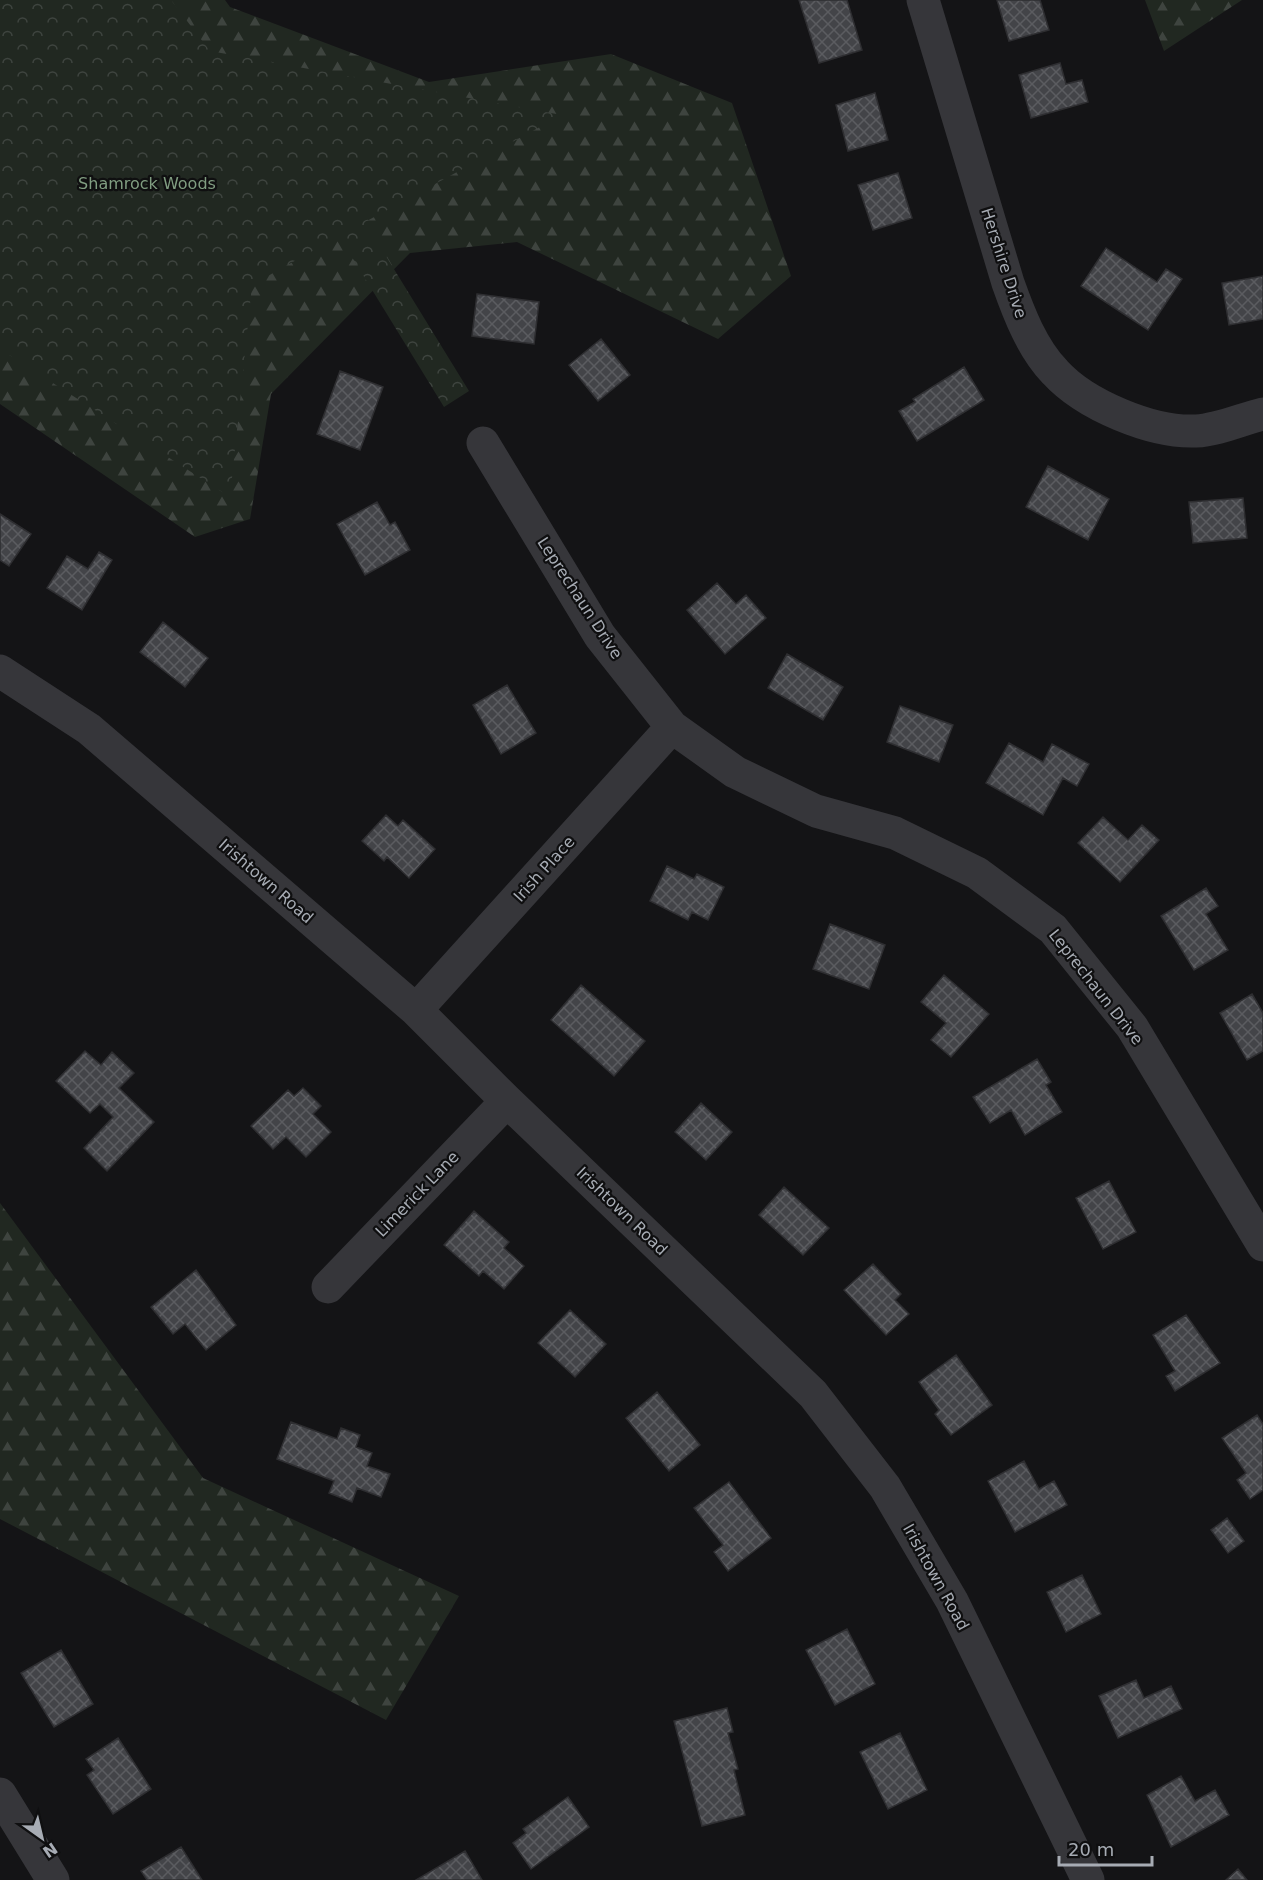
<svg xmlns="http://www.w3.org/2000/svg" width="1263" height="1880" font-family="'DejaVu Sans',sans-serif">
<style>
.forest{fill:url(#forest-firs)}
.park{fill:url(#park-crowns)}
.building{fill:url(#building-cross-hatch);stroke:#2e2e31;stroke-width:1.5}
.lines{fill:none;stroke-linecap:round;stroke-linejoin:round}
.minor{stroke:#36363a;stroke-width:33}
.labels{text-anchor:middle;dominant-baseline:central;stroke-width:4.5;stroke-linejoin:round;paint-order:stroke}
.park-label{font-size:16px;fill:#809d81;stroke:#0f0f10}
.street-label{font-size:16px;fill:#a7acb4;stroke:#0f0f10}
</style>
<defs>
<pattern id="forest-firs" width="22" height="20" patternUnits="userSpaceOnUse" patternTransform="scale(1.5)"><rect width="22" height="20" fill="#212821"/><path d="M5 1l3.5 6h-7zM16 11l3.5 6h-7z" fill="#3e443f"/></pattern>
<pattern id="park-crowns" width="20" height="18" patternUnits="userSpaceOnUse" patternTransform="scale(1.5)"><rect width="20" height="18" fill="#212821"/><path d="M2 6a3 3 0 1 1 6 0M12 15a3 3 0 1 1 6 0" fill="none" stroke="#3e443f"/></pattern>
<pattern id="building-cross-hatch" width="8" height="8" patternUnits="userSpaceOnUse" patternTransform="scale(1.5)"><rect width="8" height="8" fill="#434448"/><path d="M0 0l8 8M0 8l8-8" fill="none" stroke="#5b5c60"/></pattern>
</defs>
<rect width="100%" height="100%" fill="#141416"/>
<path class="forest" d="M0 0H225L230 7 429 82 611 54 732 103 791 276 718 339 517 242 410 253 271 394 250 519 195 537 0 404Z
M1145 0H1242L1164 51Z
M0 1203 203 1478 459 1596 386 1720 0 1519Z"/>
<path class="park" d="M0 0H171L210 51 562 115 365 222 469 391 444 407 339 236 252 285 230 497 0 349Z"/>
<path class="building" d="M799 0H847L862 50 819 63Z
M997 0H1040L1049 30 1009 41Z
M1060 63 1066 84 1082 80 1088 102 1031 118 1019 75Z
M875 93 888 140 848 151 836 105Z
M898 173 912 218 873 230 858 185Z
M1106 248 1157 282 1166 269 1182 279 1148 330 1081 286Z
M1263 276V319L1229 325 1222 283Z
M477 294 539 302 534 344 472 336Z
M601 339 630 375 598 401 569 365Z
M964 367 984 400 917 441 899 411 915 402 913 399Z
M340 371 383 387 360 450 317 434Z
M1048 466 1109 499 1088 540 1026 507Z
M1243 498 1247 538 1193 543 1189 502Z
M377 502 390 525 395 522 410 550 365 575 337 524Z
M0 514 31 534 9 566 0 560Z
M99 552 112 560 82 610 47 588 67 556 88 569Z
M717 583 736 604 746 595 766 618 725 654 687 610Z
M163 622 208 658 185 687 140 652Z
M787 654 843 687 823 720 768 688Z
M507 685 536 733 501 754 473 705Z
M900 706 953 725 939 762 887 742Z
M1009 743 1043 762 1052 744 1089 764 1077 786 1063 778 1043 815 986 783Z
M386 815 398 826 403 820 435 849 409 878 387 857 384 861 362 841Z
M1103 817 1128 840 1142 825 1159 840 1120 882 1078 843Z
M667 866 694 879 697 874 724 887 708 920 692 912 688 920 650 901Z
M1206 888 1218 906 1206 914 1228 950 1194 970 1161 916Z
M830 924 885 945 869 989 813 969Z
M944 975 989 1014 951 1057 931 1040 946 1023 921 1002Z
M581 985 645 1041 614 1076 551 1020Z
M1252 994 1263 1013V1051L1247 1060 1220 1013Z
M85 1051 101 1065 112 1052 134 1073 119 1088 154 1122 107 1171 84 1148 113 1117 100 1104 90 1113 56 1081Z
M1037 1059 1051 1082 1046 1085 1062 1112 1025 1135 1011 1110 990 1123 973 1097Z
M303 1088 321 1106 313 1114 331 1132 306 1157 286 1137 273 1149 251 1126 288 1090 294 1096Z
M701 1103 732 1132 706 1160 675 1132Z
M1109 1181 1136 1232 1103 1249 1076 1198Z
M784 1187 829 1228 803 1255 759 1215Z
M474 1211 509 1242 504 1248 524 1266 504 1289 483 1271 479 1276 444 1245Z
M873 1264 901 1294 895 1300 909 1314 886 1335 844 1290Z
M196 1270 236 1325 206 1350 185 1324 173 1334 151 1307Z
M570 1310 606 1344 575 1377 538 1343Z
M1186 1315 1220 1363 1175 1391 1166 1376 1175 1371 1153 1335Z
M956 1355 992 1405 951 1435 935 1414 939 1410 919 1382Z
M657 1392 700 1445 669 1471 626 1418Z
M1257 1415 1263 1424V1490L1250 1499 1237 1480 1246 1473 1222 1438Z
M291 1422 337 1439 341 1428 360 1435 356 1447 372 1453 367 1466 390 1474 381 1497 357 1488 352 1502 329 1493 334 1481 277 1459Z
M1024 1461 1039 1489 1054 1481 1067 1505 1015 1532 988 1481Z
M729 1482 771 1538 728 1571 714 1552 723 1545 694 1508Z
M1227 1518 1244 1541 1228 1553 1211 1530Z
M1082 1575 1101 1614 1066 1632 1047 1592Z
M847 1629 875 1684 835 1705 806 1650Z
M61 1650 93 1704 54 1727 21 1673Z
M1136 1680 1144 1698 1171 1686 1182 1709 1118 1738 1099 1696Z
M727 1708 733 1732 728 1733 738 1769 734 1770 745 1815 702 1826 674 1721Z
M900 1733 927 1790 888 1809 860 1752Z
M118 1738 151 1789 113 1814 87 1775 94 1770 86 1759Z
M1181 1776 1195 1801 1215 1790 1229 1815 1171 1847 1147 1795Z
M568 1797 589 1827 531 1869 513 1843 526 1833 523 1829Z
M181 1847 202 1880H147L141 1871Z
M465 1851 482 1880H416Z
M1238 1869 1247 1880H1226Z"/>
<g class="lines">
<path class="minor" d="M923 0 1008 283C1019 314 1032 348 1055 372 1085 405 1152 433 1196 431 1218 430 1242 419 1263 414
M483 443 600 636 672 727 735 772 816 811 895 833 977 873 1053 929 1132 1027 1263 1245
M0 671 89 729 416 1010 507 1101 813 1394 885 1487 952 1601 1088 1880
M416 1010 672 727
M328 1287 507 1101
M0 1794 53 1880"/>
</g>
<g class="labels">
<g class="park-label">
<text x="147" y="183">Shamrock Woods</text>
</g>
<g class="street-label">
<text transform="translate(1004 263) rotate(72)">Hershire Drive</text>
<text transform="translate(580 598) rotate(57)">Leprechaun Drive</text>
<text transform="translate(544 869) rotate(-48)">Irish Place</text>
<text transform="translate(266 881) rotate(41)">Irishtown Road</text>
<text transform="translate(1096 987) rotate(52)">Leprechaun Drive</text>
<text transform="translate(417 1194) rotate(-46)">Limerick Lane</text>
<text transform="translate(622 1211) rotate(44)">Irishtown Road</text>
<text transform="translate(936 1577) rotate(61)">Irishtown Road</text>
</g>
</g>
<g transform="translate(42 1838) rotate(146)" stroke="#0f0f10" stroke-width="4.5" paint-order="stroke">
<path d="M0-4.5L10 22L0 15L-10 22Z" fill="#a7acb4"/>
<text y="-9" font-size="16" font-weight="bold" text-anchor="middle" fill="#a7acb4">N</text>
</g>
<path d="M1059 1856v9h93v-9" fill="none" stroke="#a7acb4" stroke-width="3"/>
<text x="1068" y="1856" font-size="18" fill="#a7acb4" stroke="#0f0f10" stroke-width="4.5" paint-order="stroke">20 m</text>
</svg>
